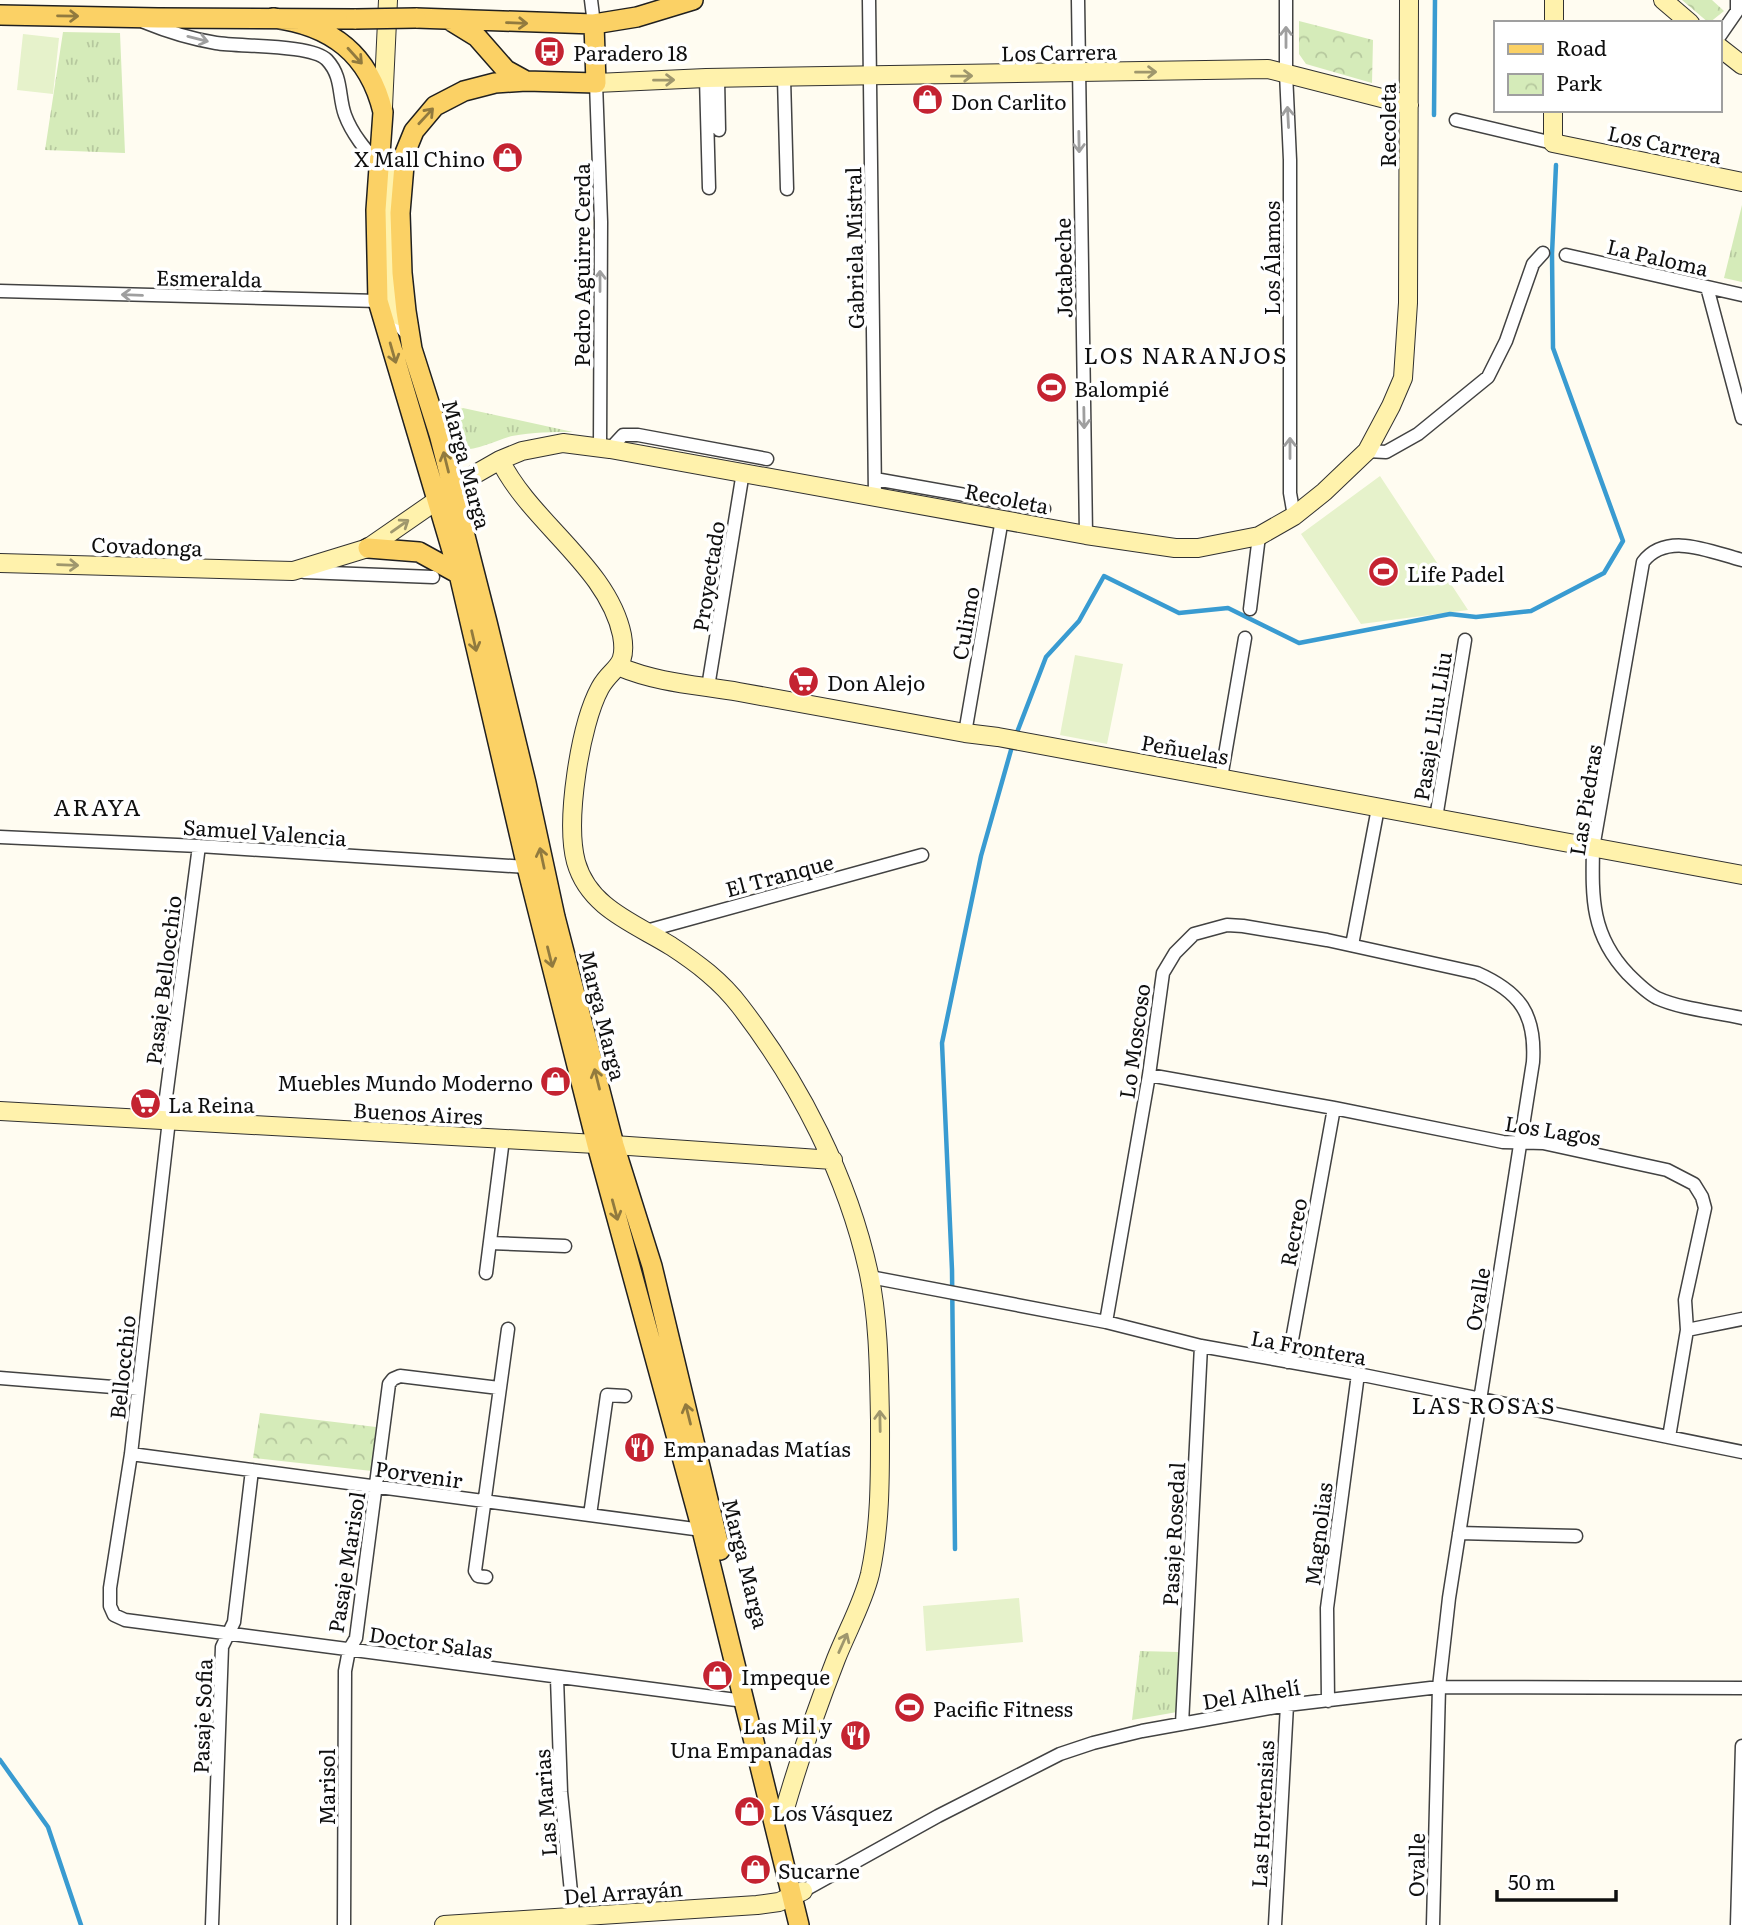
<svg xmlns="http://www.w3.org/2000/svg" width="1742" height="1925" font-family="Literata,serif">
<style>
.grass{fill:url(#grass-tufts)}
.park{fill:url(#park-crowns)}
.pitch{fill:#e6f2cb}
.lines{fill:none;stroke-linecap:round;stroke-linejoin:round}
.stream{stroke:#399bd1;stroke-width:4.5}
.street-casing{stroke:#424242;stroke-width:15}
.secondary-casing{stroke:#313131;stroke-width:20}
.primary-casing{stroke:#202020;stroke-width:22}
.street{stroke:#fff;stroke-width:12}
.secondary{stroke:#fff2ac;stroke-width:18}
.primary{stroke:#fbd165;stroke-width:19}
.primary-bridge-casing{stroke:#202020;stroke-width:22;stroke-linecap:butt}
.primary-bridge{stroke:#fbd165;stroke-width:19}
.oneway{stroke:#917a3e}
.oneway2{stroke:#9f9f9f}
.oneway3{stroke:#9f976d}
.labels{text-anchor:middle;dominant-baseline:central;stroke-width:7;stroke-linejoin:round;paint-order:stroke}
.poi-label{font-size:21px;fill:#0f0f0f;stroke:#fff;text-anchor:start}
.street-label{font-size:21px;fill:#0f0f0f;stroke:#fff}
.neighbourhood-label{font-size:23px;letter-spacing:2px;fill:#0f0f0f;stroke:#fff}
</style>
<defs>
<pattern id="grass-tufts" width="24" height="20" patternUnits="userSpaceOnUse" patternTransform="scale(1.75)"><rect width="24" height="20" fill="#d5ebb9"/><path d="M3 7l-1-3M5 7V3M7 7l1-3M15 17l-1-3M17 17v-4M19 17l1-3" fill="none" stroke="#b6c89e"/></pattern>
<pattern id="park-crowns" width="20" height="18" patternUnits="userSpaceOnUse" patternTransform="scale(1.75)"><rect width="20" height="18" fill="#d5ebb9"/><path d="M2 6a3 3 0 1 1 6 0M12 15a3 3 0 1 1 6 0" fill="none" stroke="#b6c89e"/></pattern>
</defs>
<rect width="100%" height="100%" fill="#fffcf1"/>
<path class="grass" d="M63 32 120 33 125 153 45 150Z
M1742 205V282L1724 278Z
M463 408 573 432C553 432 533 432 512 436 494 441 477 451 458 450L451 413Z
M1140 1651 1178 1652 1177 1712 1132 1720Z"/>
<path class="park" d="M1682 0H1712L1724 11 1709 23Z
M1299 21 1373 40 1372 83 1306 64 1299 54Z
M260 1413 376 1427 372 1471 253 1458Z"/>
<path class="pitch" d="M23 34 59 38 53 94 17 90Z
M1380 476 1468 610 1361 624 1301 534Z
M1075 655 1123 664 1107 744 1060 735Z
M1019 1598 1023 1642 926 1651 923 1606Z"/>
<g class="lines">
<path class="stream" d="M1434 115 1435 0
M1016 735 1046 657 1079 621 1104 576 1179 613 1228 608 1299 643 1450 614 1476 617 1531 611 1604 573 1623 541 1553 348 1552 254 1556 165
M955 1549 952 1270 942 1043 981 856 1013 743
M0 1760 48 1827 81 1925"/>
<defs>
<path id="street" d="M591 0 594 24
M869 0 875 496
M1078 0 1086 535
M1286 0V73L1290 160V493L1294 516
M144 22C166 31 192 39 216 43 240 47 312 44 327 60 343 77 338 96 345 115 352 134 365 149 378 164
M1719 37 1737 11V0
M706 78 709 188
M718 78 719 130
M784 78 787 189
M596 83 601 222 600 447
M1456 120 1553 143
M1566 255 1742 295
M1707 287 1742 418
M0 291 378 301 404 331
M610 449 623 435H638L767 459
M1367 451 1386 452 1418 434 1488 377 1506 341 1533 264 1543 253
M875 479 1044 509
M1742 560C1711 552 1667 531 1643 562L1593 848C1592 898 1591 935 1628 974 1636 982 1647 993 1657 998 1681 1009 1716 1012 1742 1018
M304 572 433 577
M1250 609 1259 536
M708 687 743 472
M965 733 1002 519
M1221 778 1245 638
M1436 818 1465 640
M0 837 199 846 527 867
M646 931 922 855
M1352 945 1378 808
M1149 1075 1334 1108 1503 1142 1543 1143 1667 1170 1694 1184 1702 1197 1705 1208 1685 1300 1687 1330 1669 1437
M163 1120 199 846
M169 1120 131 1454 110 1588V1606L114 1615 125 1620 744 1701
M490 1243 565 1246
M486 1273 503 1139
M870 1277 1106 1322 1201 1346 1358 1374 1742 1452
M1106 1322 1149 1075 1163 973 1175 953 1194 934 1227 925 1243 926 1327 940 1477 973C1520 992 1536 1014 1533 1062L1449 1598 1439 1687 1433 1925
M1687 1330 1742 1319
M1288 1362 1334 1108
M0 1378 138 1389
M131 1454 702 1530
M590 1515 607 1395 625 1396
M1459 1533 1576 1536
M486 1577 478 1576 475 1571 508 1329
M557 1678 561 1792 574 1922
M1328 1701 1327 1608 1358 1374
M1182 1724 1201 1346
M803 1891 938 1816 1060 1754 1093 1743 1142 1731 1287 1705 1439 1687 1742 1688
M212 1925 222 1647 234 1622 252 1470
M344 1925 345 1671 349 1650 356 1638 389 1384 393 1379 400 1376 499 1388
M1275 1925 1287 1705
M1737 1925 1742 1746"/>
<path id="secondary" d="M1663 0 1690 23
M1554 23V0
M1719 47 1742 65
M596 83 706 78 1268 69 1409 105
M383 107 388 0
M1553 110V143L1742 182
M386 174 394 292 400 316
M500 460C530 522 608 567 622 635 628 669 612 666 600 688 580 725 565 821 576 862 589 908 634 923 671 946 697 963 721 981 740 1006 800 1084 848 1177 869 1274 879 1321 879 1373 880 1420 880 1472 881 1523 870 1574 863 1603 847 1631 836 1659 816 1710 799 1760 784 1812
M0 563 293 571 368 548 472 476 500 460 522 451 563 443 610 449 1086 535 1175 548H1198L1259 536 1294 516 1324 492 1367 451 1391 406 1403 378 1408 303 1409 0
M620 667C658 683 699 685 739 692 815 706 890 720 965 733L998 737 1742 875
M0 1111 614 1145 833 1160
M444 1925 757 1905 779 1902 803 1891"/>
<path id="primary" d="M0 15 158 18 356 19
M273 18C331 25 369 54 383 112L376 210 378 301 459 574 527 867 597 1145 702 1530 799 1925
M416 18 594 24 637 17 693 0
M451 21 477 37 506 70 526 81 596 83 594 24
M526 81 495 83 464 91 435 106 414 131 405 153 400 213 402 273 406 311 412 349 439 434 487 622 526 783 555 917 614 1145 652 1266 720 1550
M368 548 419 552 459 574"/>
</defs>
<use href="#street" class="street-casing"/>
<use href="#secondary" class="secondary-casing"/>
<use href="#primary" class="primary-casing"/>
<use href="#street" class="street"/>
<use href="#secondary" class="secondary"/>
<use href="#primary" class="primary"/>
<defs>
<path id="primary-bridge" d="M356 19 416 18"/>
</defs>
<use href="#primary-bridge" class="primary-bridge-casing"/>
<use href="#primary-bridge" class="primary-bridge"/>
</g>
<defs><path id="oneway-shaft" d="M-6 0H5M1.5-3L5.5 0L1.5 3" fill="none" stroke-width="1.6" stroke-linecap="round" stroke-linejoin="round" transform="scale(1.75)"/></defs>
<g class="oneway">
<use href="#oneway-shaft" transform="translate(68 16) rotate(1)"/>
<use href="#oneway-shaft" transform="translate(517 23) rotate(2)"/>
<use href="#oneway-shaft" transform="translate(355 56) rotate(48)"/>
<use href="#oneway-shaft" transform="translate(426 116) rotate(-47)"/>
<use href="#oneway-shaft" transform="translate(393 353) rotate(74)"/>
<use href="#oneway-shaft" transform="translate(446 462) rotate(-104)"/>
<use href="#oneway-shaft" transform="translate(474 641) rotate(77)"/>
<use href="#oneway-shaft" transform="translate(542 858) rotate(-102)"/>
<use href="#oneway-shaft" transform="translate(550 957) rotate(76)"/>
<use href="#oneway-shaft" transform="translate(597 1079) rotate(-104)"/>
<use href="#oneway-shaft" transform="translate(615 1210) rotate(75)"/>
<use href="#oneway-shaft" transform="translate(688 1414) rotate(-104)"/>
</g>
<g class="oneway2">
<use href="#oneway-shaft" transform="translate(1286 37) rotate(-90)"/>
<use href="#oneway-shaft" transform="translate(198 39) rotate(14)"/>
<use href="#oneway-shaft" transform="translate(1288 117) rotate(-93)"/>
<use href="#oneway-shaft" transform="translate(1079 142) rotate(89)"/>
<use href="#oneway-shaft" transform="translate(600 281) rotate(-90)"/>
<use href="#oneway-shaft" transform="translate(132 295) rotate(-178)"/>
<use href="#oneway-shaft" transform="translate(1084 418) rotate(89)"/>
<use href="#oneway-shaft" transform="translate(1290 448) rotate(-90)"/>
</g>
<g class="oneway3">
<use href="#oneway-shaft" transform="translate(1146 72) rotate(-1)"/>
<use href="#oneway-shaft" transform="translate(962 76) rotate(-1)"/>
<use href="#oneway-shaft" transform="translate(664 80) rotate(-1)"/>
<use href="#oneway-shaft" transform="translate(400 526) rotate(-35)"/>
<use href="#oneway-shaft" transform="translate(68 565) rotate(2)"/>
<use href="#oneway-shaft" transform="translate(880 1421) rotate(-91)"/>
<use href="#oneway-shaft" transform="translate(843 1643) rotate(-66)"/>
</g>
<defs>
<symbol id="bus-disc" viewBox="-11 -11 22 22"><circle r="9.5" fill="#c42331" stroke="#fff"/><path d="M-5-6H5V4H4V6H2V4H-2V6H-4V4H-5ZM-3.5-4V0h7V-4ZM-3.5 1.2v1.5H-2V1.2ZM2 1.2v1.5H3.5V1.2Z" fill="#fff"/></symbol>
<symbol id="shop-disc" viewBox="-11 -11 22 22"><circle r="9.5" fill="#c42331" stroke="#fff"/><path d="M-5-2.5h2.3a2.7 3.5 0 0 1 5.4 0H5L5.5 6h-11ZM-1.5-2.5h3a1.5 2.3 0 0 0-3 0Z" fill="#fff"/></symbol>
<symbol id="stadium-disc" viewBox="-11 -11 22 22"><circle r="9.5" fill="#c42331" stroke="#fff"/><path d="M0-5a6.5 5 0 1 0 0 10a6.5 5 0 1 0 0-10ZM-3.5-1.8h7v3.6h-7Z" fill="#fff"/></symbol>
<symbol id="supermarket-disc" viewBox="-11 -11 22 22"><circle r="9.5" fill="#c42331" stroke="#fff"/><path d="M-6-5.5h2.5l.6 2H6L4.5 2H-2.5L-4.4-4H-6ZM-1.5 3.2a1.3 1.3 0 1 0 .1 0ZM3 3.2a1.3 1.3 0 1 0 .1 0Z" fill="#fff"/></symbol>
<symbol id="restaurant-disc" viewBox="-11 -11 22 22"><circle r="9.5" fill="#c42331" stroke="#fff"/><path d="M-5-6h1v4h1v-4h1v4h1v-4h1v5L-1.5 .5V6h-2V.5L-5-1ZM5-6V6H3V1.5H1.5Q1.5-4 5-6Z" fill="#fff"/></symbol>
</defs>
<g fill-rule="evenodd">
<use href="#bus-disc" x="532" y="34" width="35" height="35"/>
<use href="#shop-disc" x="910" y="82" width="35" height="35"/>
<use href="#shop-disc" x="490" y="140" width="35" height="35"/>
<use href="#stadium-disc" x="1034" y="370" width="35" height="35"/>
<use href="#stadium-disc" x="1366" y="554" width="35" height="35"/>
<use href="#supermarket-disc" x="786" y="664" width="35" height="35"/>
<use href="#shop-disc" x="538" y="1064" width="35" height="35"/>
<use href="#supermarket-disc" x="128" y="1086" width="35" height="35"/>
<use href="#restaurant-disc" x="622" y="1430" width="35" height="35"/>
<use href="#shop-disc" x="700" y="1658" width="35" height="35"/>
<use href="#stadium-disc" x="892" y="1690" width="35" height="35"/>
<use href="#restaurant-disc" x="838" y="1718" width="35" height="35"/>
<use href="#shop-disc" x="732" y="1794" width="35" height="35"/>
<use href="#shop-disc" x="738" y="1852" width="35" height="35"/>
</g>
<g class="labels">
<g class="poi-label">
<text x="573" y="51">Paradero 18</text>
<text x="951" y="100">Don Carlito</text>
<text x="485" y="157" text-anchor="end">X Mall Chino</text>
<text x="1074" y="387">Balompié</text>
<text x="1407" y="572">Life Padel</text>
<text x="827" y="681">Don Alejo</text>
<text x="533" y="1081" text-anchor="end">Muebles Mundo Moderno</text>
<text x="168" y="1103">La Reina</text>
<text x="663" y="1447">Empanadas Matías</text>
<text x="741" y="1675">Impeque</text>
<text x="933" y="1707">Pacific Fitness</text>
<text x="832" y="1724" text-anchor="end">Las Mil y<tspan x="832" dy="24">Una Empanadas</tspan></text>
<text x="772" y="1811">Los Vásquez</text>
<text x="778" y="1869">Sucarne</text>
</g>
<g class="street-label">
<text transform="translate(1059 51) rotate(-1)">Los Carrera</text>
<text transform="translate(1386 125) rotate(-90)">Recoleta</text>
<text transform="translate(1665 143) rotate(12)">Los Carrera</text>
<text transform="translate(853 248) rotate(-91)">Gabriela Mistral</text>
<text transform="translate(1658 256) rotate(13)">La Paloma</text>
<text transform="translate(1270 258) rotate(-90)">Los Álamos</text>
<text transform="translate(580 265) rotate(-90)">Pedro Aguirre Cerda</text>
<text transform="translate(1062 268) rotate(-91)">Jotabeche</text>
<text transform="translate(209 277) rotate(1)">Esmeralda</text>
<text transform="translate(468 464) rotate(75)">Marga Marga</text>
<text transform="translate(1007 497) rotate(11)">Recoleta</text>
<text transform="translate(147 545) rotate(2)">Covadonga</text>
<text transform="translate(707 576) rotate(-81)">Proyectado</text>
<text transform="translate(964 623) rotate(-80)">Culimo</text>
<text transform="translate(1431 726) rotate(-81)">Pasaje Lliu Lliu</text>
<text transform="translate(1185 748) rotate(10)">Peñuelas</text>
<text transform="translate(1584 800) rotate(-81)">Las Piedras</text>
<text transform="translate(265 831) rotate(4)">Samuel Valencia</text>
<text transform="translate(779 874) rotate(-15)">El Tranque</text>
<text transform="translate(162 980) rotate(-83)">Pasaje Bellocchio</text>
<text transform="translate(604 1015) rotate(76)">Marga Marga</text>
<text transform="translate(1133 1041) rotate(-82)">Lo Moscoso</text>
<text transform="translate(418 1112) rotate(3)">Buenos Aires</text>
<text transform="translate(1553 1129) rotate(9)">Los Lagos</text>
<text transform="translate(1292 1232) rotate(-80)">Recreo</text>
<text transform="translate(1476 1299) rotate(-81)">Ovalle</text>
<text transform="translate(1309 1346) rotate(10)">La Frontera</text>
<text transform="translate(121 1367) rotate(-84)">Bellocchio</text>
<text transform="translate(419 1473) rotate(8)">Porvenir</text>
<text transform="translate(1172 1534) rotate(-87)">Pasaje Rosedal</text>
<text transform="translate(1317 1534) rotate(-83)">Magnolias</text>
<text transform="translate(345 1562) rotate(-81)">Pasaje Marisol</text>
<text transform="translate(747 1563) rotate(76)">Marga Marga</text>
<text transform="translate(431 1641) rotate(8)">Doctor Salas</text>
<text transform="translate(1251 1693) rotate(-9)">Del Alhelí</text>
<text transform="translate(201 1716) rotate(-88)">Pasaje Sofia</text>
<text transform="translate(325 1787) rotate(-90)">Marisol</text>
<text transform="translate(544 1803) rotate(-94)">Las Marias</text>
<text transform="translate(1261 1814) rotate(-87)">Las Hortensias</text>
<text transform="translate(1415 1865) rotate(-89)">Ovalle</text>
<text transform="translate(623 1891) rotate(-4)">Del Arrayán</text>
</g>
<g class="neighbourhood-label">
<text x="1186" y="354">LOS NARANJOS</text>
<text x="98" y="806">ARAYA</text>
<text x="1484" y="1404">LAS ROSAS</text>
</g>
</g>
<rect x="1494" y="21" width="228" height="91" fill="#ffffff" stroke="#9f9f9f" stroke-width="2"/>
<rect x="1508" y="44" width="35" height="10" fill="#fbd165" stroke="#9f9f9f" stroke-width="2"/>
<text x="1556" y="56" font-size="21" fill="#0f0f0f">Road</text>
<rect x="1508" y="74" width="35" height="21" fill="url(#park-crowns)" stroke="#9f9f9f" stroke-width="2"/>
<text x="1556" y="91" font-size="21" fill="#0f0f0f">Park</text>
<path d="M1497 1890v10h119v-10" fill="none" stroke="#0f0f0f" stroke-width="3.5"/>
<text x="1508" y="1890" font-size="21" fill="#0f0f0f" stroke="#ffffff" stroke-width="5" paint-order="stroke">50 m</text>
</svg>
